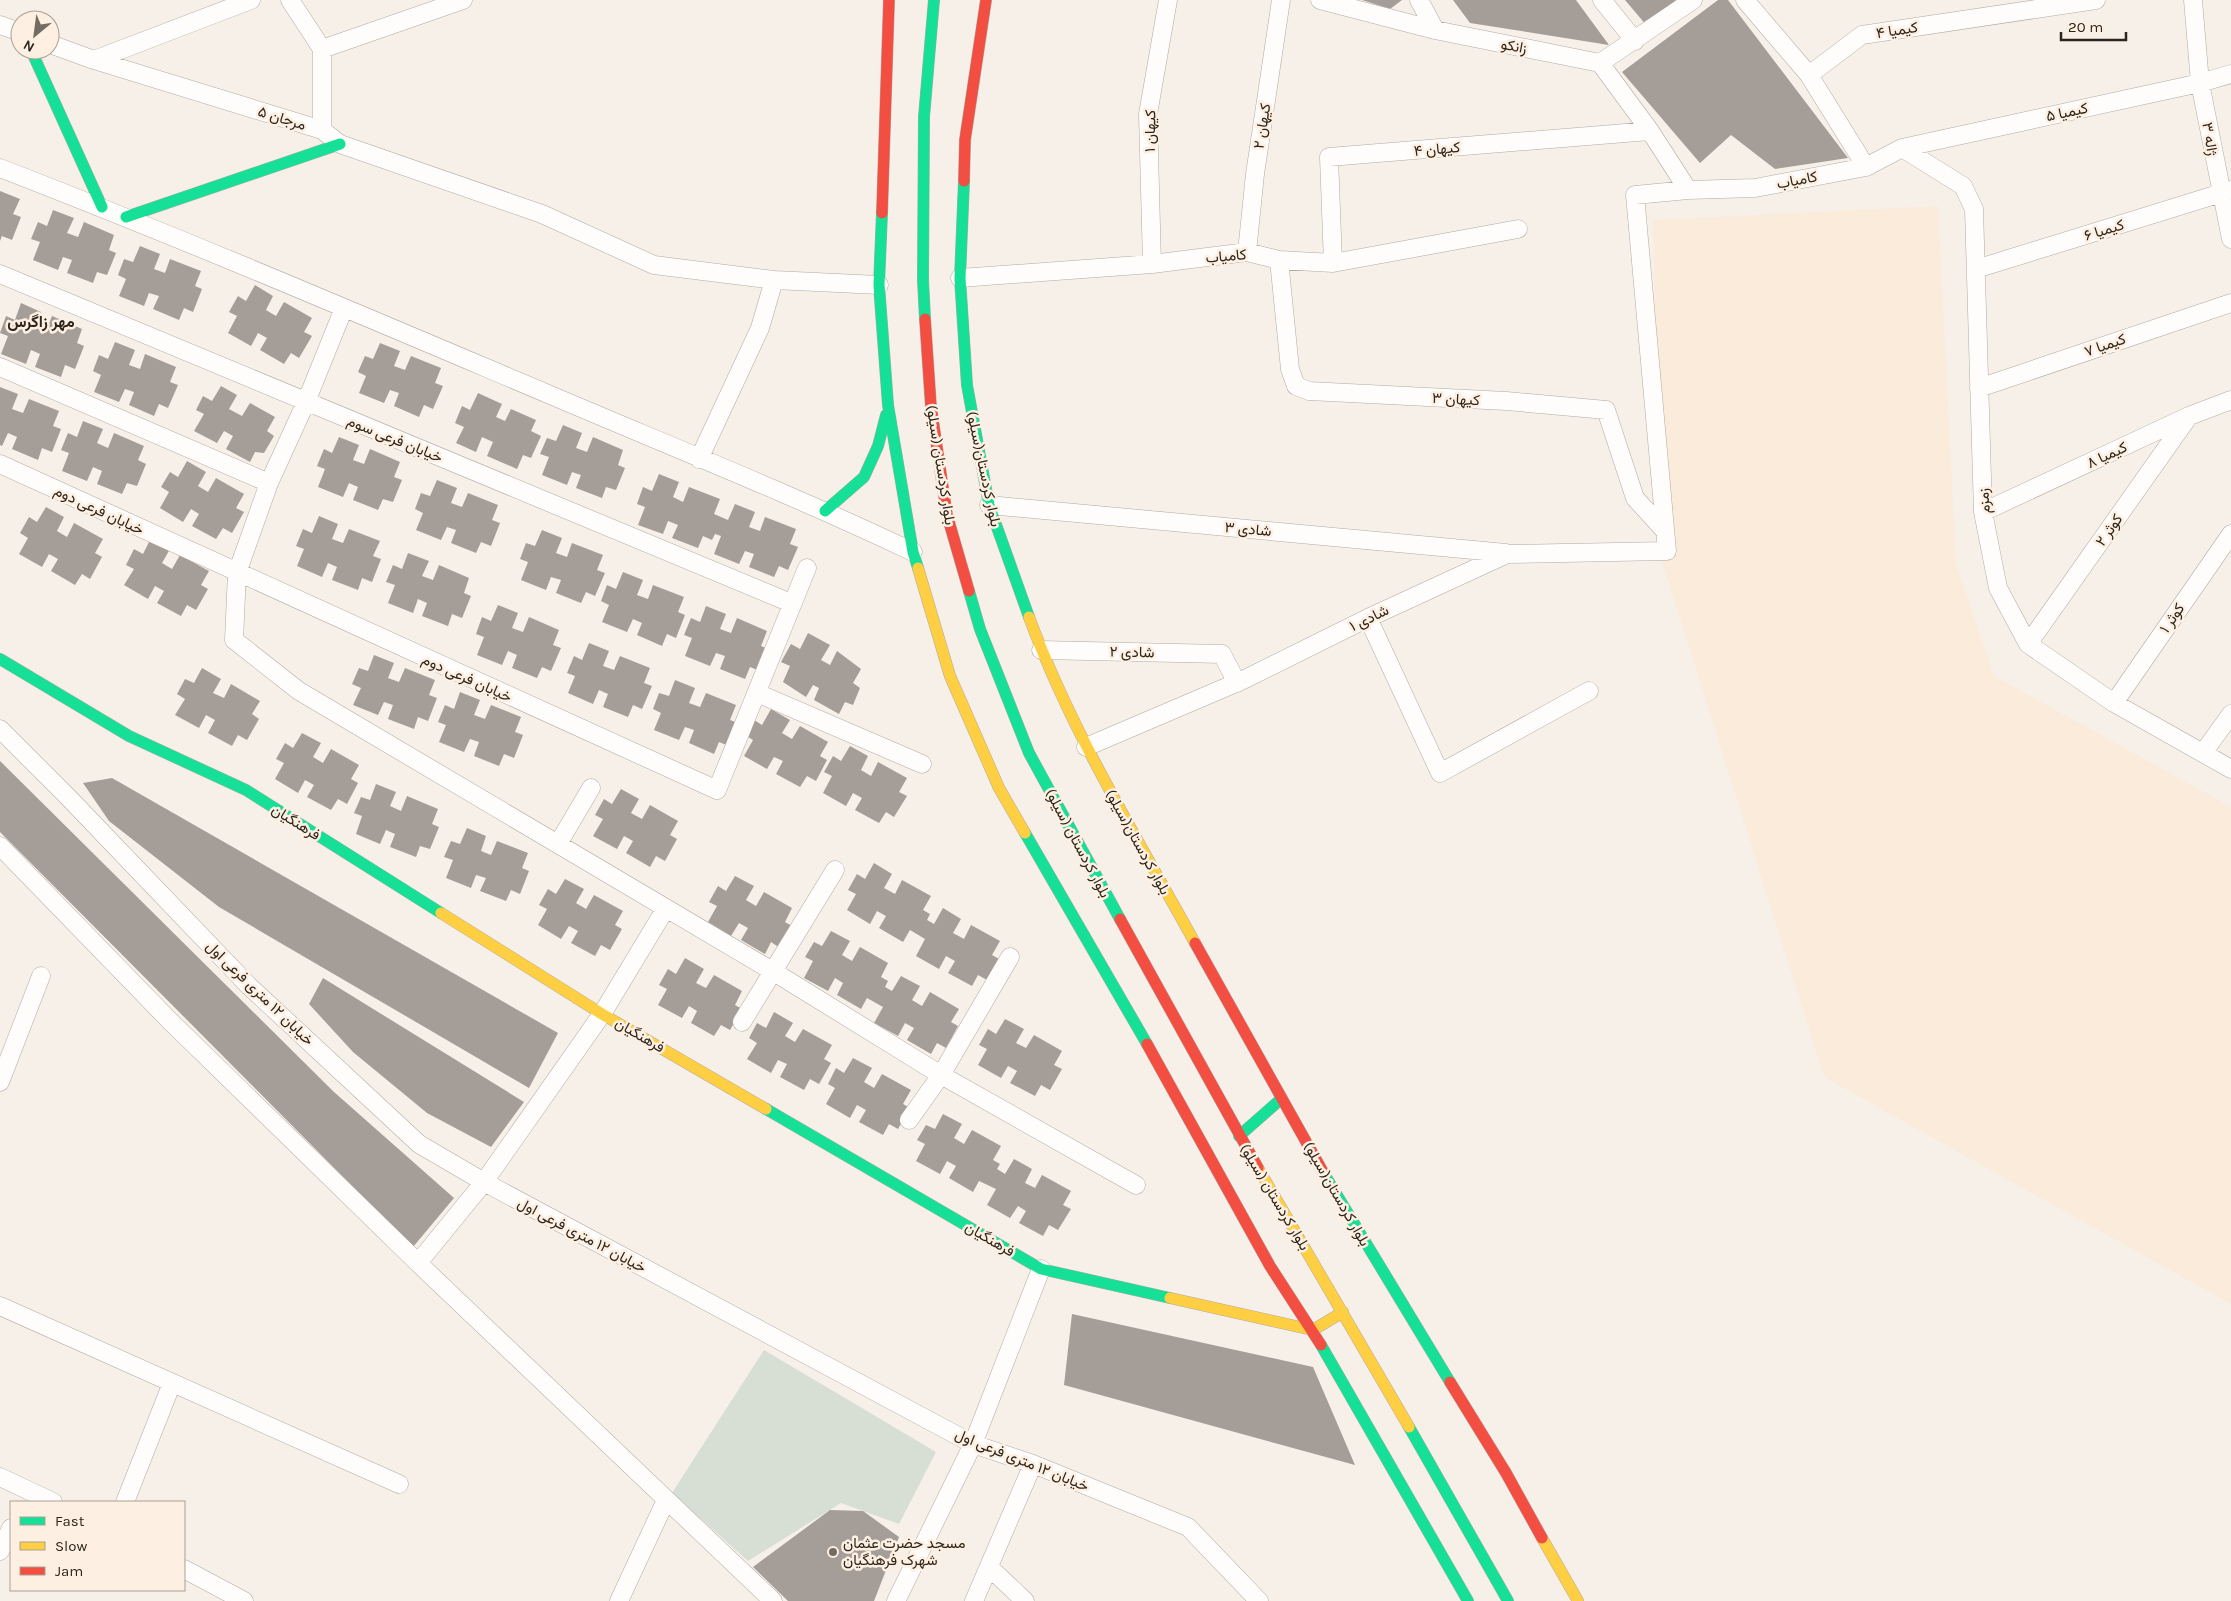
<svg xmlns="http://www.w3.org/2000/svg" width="2231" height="1601" font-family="Karla,Vazirmatn,sans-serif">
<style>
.built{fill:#faebdb}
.green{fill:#d7ded3}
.building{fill:#a59d98}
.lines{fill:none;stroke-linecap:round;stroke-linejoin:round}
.street-casing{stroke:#b1aaa3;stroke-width:19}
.fast-casing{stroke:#b1aaa3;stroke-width:12}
.slow-casing{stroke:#b1aaa3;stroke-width:12}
.jam-casing{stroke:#b1aaa3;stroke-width:12}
.street{stroke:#fefdfc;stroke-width:18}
.fast{stroke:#16e098;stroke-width:11}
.slow{stroke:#ffcf43;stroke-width:11}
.jam{stroke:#f24e42;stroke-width:11}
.poi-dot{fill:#746c63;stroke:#fdf0e2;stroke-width:2}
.labels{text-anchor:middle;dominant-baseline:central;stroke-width:5;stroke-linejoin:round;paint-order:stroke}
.street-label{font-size:15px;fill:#2d251c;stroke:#fdf0e2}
.poi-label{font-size:15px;fill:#2d251c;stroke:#fdf0e2;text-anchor:start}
.neighbourhood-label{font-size:16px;font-weight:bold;fill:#2d251c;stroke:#fdf0e2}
</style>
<rect width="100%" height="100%" fill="#f7f0e8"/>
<path class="built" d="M1938 206 1956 564 1994 676 2231 807V1304L1824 1077 1662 561 1653 220Z"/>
<path class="green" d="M764 1350 936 1452 899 1524 841 1503 748 1561 672 1493Z"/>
<path class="building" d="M1362 0H1402L1390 9Z
M1453 0H1576L1609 45 1470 23Z
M1625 0H1676L1647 26Z
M1718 0H1728L1848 158 1775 169 1731 135 1700 163 1622 72Z
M0 191 20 199 13 214 21 217 12 240 2 236 0 241Z
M53 210 74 218 67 233 78 237 84 222 114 235 109 250 116 253 107 275 97 272 93 283 67 273 72 260 63 257 58 270 33 260 40 242 31 239 38 222 47 226Z
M140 246 160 254 154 269 165 273 170 259 201 271 195 286 202 289 193 312 184 308 179 320 153 309 159 296 149 293 144 306 119 296 126 279 118 275 124 259 133 262Z
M255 285 273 296 266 310 276 316 284 302 312 318 304 332 312 336 299 358 291 353 284 364 260 350 267 338 258 333 251 346 228 333 237 316 229 312 238 296 246 301Z
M21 303 41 312 35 326 46 331 52 316 82 329 77 343 84 346 75 369 65 365 61 377 35 367 40 354 31 350 26 364 1 354 8 336 0 333 6 316 15 320Z
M115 342 135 350 129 365 140 369 145 354 176 367 170 382 178 385 168 408 159 404 154 416 129 405 134 392 125 389 119 402 94 392 101 375 93 371 99 355 108 359Z
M380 343 400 351 394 366 405 370 411 356 441 368 435 383 443 386 433 409 424 405 419 417 394 406 399 393 390 390 384 403 359 393 366 376 358 372 365 356 373 359Z
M221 386 237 395 229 409 242 416 250 403 275 417 267 431 274 436 264 453 255 452 250 462 226 449 233 436 224 431 217 443 194 431 204 414 196 410 203 396 212 401Z
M0 387 18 394 12 409 23 413 29 399 59 411 53 426 61 429 52 452 42 448 38 460 12 449 17 437 8 433 2 446 0 445Z
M478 393 502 404 496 417 505 421 511 409 536 420 531 431 541 436 531 458 523 455 517 469 487 456 493 442 482 437 476 452 456 443 464 427 455 423 462 406 470 410Z
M83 421 103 429 97 443 108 448 114 433 144 446 138 460 146 464 137 486 127 483 122 494 97 484 102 471 93 467 87 481 62 471 69 453 61 450 68 433 77 437Z
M563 425 582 433 576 448 587 452 593 437 623 450 618 465 625 468 616 490 606 487 602 498 576 488 581 475 572 472 567 485 542 475 549 457 540 454 547 438 556 441Z
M339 437 359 445 353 460 364 464 370 449 400 462 394 477 402 480 393 502 383 499 378 510 353 500 358 487 349 483 343 497 318 487 325 469 317 466 324 449 332 453Z
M187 461 206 472 198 486 208 492 216 478 244 494 236 508 244 512 232 533 223 528 216 539 192 526 199 514 191 509 183 522 160 508 169 492 161 487 170 472 178 477Z
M659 474 679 482 673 497 683 502 689 487 720 499 714 514 728 520 735 504 755 512 749 527 760 531 765 517 796 529 790 544 798 547 788 570 779 566 774 577 749 567 754 554 745 551 739 564 714 554 721 536 715 534 712 540 703 536 698 548 672 538 678 525 668 521 663 534 638 525 645 507 637 504 643 487 652 491Z
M437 480 457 488 451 503 462 507 468 493 498 505 492 520 500 523 491 546 481 542 476 553 451 543 456 530 447 527 441 540 416 530 423 513 415 509 421 493 430 496Z
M46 507 64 517 57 531 67 537 74 523 103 539 95 553 102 557 90 579 82 574 75 585 51 571 58 559 49 554 42 567 19 554 28 538 20 533 29 517 37 522Z
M319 516 338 524 332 539 343 543 349 529 380 541 373 556 381 559 372 582 362 578 358 590 332 580 337 567 328 563 322 577 297 566 304 549 296 546 303 529 312 533Z
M542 530 562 538 556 553 567 557 572 543 603 555 597 570 605 573 595 596 586 592 581 603 556 593 561 580 551 577 546 590 521 580 528 562 520 559 526 543 535 546Z
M151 538 170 549 162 563 172 569 180 555 209 571 201 585 208 589 196 610 187 605 181 616 157 603 164 591 155 586 148 599 124 585 134 569 126 565 134 549 143 554Z
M408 553 429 561 422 576 433 580 439 565 469 578 464 593 471 596 462 618 452 614 448 626 422 616 427 603 418 599 413 613 388 603 395 585 386 582 393 565 402 569Z
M623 572 643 580 637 595 648 599 653 585 684 597 678 612 685 615 676 638 667 634 662 646 637 635 642 623 633 619 627 632 602 622 609 605 601 601 607 585 616 589Z
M498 605 518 613 512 628 523 632 529 617 559 630 553 645 561 648 551 671 542 667 537 678 512 668 517 655 508 651 502 665 477 655 484 637 476 634 482 617 491 621Z
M706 606 726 614 720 629 731 633 737 618 767 631 761 646 769 649 760 671 750 667 745 679 720 669 725 656 716 653 710 666 685 656 692 638 684 635 691 618 700 622Z
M808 633 830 645 821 660 830 665 837 651 861 669 853 683 860 688 853 705 845 702 839 714 814 700 819 688 813 685 806 697 783 682 790 666 781 662 791 644 800 649Z
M589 643 609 651 603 666 614 670 620 656 650 668 644 683 652 686 642 709 633 705 628 717 603 707 608 694 599 690 593 704 568 693 575 676 567 673 574 656 582 660Z
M374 655 394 663 388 678 399 682 405 668 435 680 429 695 437 698 428 721 418 717 414 729 388 719 393 705 384 702 378 715 353 705 361 688 352 684 359 668 368 671Z
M202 668 221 679 213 693 224 698 231 684 260 701 252 714 259 719 247 740 238 735 232 746 208 733 215 720 206 715 199 728 175 715 185 699 177 694 185 679 194 683Z
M675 680 695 688 689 703 700 707 706 693 736 705 730 720 738 723 729 746 719 742 714 754 689 743 694 730 685 727 679 740 654 730 661 713 653 709 659 693 669 696Z
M460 692 480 700 474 715 485 719 491 705 521 717 515 732 523 735 514 758 504 754 499 766 474 756 479 742 470 739 464 752 439 742 446 725 438 722 445 705 454 709Z
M771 709 790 720 782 733 792 739 800 726 828 742 820 756 827 760 816 781 807 776 800 787 776 774 783 761 774 757 767 769 744 756 753 740 745 735 754 720 762 725Z
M302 733 321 743 313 757 323 763 331 749 359 765 351 779 358 783 347 804 338 799 331 810 307 797 314 785 305 780 298 793 275 779 284 763 276 759 285 743 293 748Z
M850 746 868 756 861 770 871 776 878 762 907 778 899 792 907 796 894 817 886 812 879 823 855 810 862 798 853 793 846 806 823 793 832 776 824 772 833 756 841 761Z
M0 761 334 1092 454 1198 413 1247 0 832Z
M112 778 558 1033 529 1088 219 907 109 821 83 783Z
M376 784 396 792 390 806 401 811 407 796 438 809 432 824 439 827 430 849 420 846 416 857 390 847 395 834 386 830 380 844 356 834 362 816 354 813 361 797 370 800Z
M621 789 639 799 631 813 642 819 650 805 678 821 670 835 677 839 665 861 656 856 650 867 626 853 633 841 624 836 617 849 593 836 603 819 595 815 604 799 612 804Z
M467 828 486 836 481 851 491 855 497 841 528 853 522 868 529 871 520 894 511 890 506 901 480 891 486 878 476 875 471 888 446 878 453 860 444 857 451 841 460 844Z
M874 863 892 874 884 888 895 894 902 880 931 896 923 910 930 914 927 920 934 924 943 908 961 919 953 933 964 939 971 925 1000 941 992 955 999 959 987 980 978 975 972 986 948 973 955 961 946 956 939 969 916 956 925 939 910 930 903 942 879 928 886 916 877 911 870 924 847 910 856 894 848 890 857 874 865 879Z
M735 876 754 886 746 900 756 906 764 892 792 908 785 922 792 926 780 948 771 942 765 954 741 940 748 928 739 923 731 936 708 922 717 906 709 902 718 886 726 891Z
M565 879 584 889 576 903 586 909 594 895 623 911 615 925 622 929 610 950 601 945 595 956 571 943 578 931 569 926 561 939 538 925 547 909 539 905 548 889 556 894Z
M831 931 850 941 842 955 852 961 860 947 888 963 881 977 888 981 885 987 892 991 901 976 920 986 912 1000 922 1006 930 992 959 1009 951 1022 958 1026 946 1048 937 1043 931 1054 907 1040 914 1028 905 1023 898 1036 874 1023 883 1007 867 998 861 1009 837 995 843 983 835 978 828 991 804 978 813 961 805 957 814 942 822 946Z
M685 958 704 969 696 983 706 988 714 975 742 991 735 1005 742 1009 730 1030 721 1025 714 1036 691 1023 697 1011 689 1006 682 1018 658 1005 667 989 659 985 668 969 676 974Z
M323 978 524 1102 491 1147 427 1113 353 1052 309 1004Z
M774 1012 793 1023 785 1036 795 1042 803 1029 832 1045 824 1059 831 1063 819 1084 810 1079 804 1090 780 1077 787 1064 778 1060 771 1073 747 1059 757 1043 749 1038 757 1023 766 1028Z
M1005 1019 1024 1029 1016 1043 1026 1048 1034 1035 1062 1051 1054 1065 1062 1069 1050 1090 1041 1085 1035 1096 1010 1083 1017 1071 1008 1066 1001 1078 978 1065 987 1049 979 1045 988 1029 996 1034Z
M853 1058 872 1068 864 1082 874 1088 882 1074 911 1090 903 1104 910 1108 898 1129 889 1124 883 1135 859 1122 866 1110 857 1105 850 1118 826 1104 835 1088 828 1084 836 1068 844 1073Z
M943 1114 962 1124 954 1138 964 1144 972 1130 1001 1146 993 1160 1000 1164 997 1169 1005 1174 1014 1159 1032 1169 1025 1183 1035 1188 1042 1175 1071 1191 1063 1205 1071 1209 1058 1230 1049 1225 1043 1236 1019 1223 1026 1211 1018 1206 1010 1218 987 1205 996 1189 979 1181 973 1192 949 1178 956 1166 947 1161 940 1174 916 1161 925 1144 917 1140 926 1125 935 1129Z
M1072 1314 1313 1367 1355 1465 1064 1385Z
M830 1510 863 1511 899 1537 874 1601H788L753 1567Z"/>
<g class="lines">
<defs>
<path id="street" d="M290 0 322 49
M1320 0 1435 30 1600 63 1693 0
M1419 0 1435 30
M1602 0 1635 41
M1745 0 1809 75 1862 35 2096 0
M2193 0 2200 83 2231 239
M0 25 20 32
M50 44 94 60 322 130V49L463 0
M94 60 251 0
M1600 63 1650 131 1688 190
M1809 75 1866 167
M322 130 340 144 542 214 654 265 774 280 879 285
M1902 148 1963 186 1974 209 1983 512 1998 588 2028 644 2114 703 2231 769
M0 168C184 239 366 317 548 394 670 446 793 495 913 552
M1247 252 1255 174 1281 0
M1279 260 1290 369 1296 386 1309 391 1506 401 1606 410 1635 498 1665 531
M1333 263 1329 157 1650 131
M1152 264 1148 114 1168 0
M1976 269 2231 190
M0 274 791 603
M960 278 1152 264 1247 252 1279 260 1333 263 1518 229
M344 308 306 402 269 483 237 573 234 640 299 691 774 972 941 1075 1136 1185
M0 367 269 483
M1979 388 2231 303
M699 459 760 328 774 280
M0 464 717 790 807 568
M989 505 1506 553
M1983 512 2189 416 2231 400
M1368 618 1440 773 1589 691
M2028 644 2189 416
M1041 650 1222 654 1237 683
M757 693 922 764
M2114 703 2231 534
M0 729 68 797 249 986 419 1144 484 1182 973 1444 1033 1464 1188 1527 1259 1601
M1086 747 1243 680 1368 618 1507 554 1667 551 1635 195 1688 190 1755 188 1866 167 1902 148 2200 83 2231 74
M2203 753 2231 714
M558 844 591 788
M0 846 169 1020 418 1263 773 1601
M742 1022 835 870
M0 1082 41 976
M909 1120 941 1075 1010 957
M418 1263 484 1182 602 1014 666 908
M0 1306 399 1484
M0 1477 53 1502
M125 1502 172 1383
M0 1551 11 1528
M989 1567 1025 1601
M184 1569 244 1601
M619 1601 666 1500
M896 1601 973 1444 1041 1269
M974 1601 1033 1464"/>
<path id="fast" d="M31 50 102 207
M964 181 960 278 967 385 989 505 1029 617
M882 213 879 285 888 405 913 552 918 568
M126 217 340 144
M925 319 923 280 924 117 934 0
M825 511 864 477 878 446 886 415
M969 591 980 629 1029 753 1120 919
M0 659 129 736 246 790 441 913
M1025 833 1147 1044
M766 1109 1041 1269 1170 1298
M1239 1136 1281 1099
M1323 1172 1450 1382
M1321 1345 1468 1601
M1409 1427 1508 1601"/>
<path id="slow" d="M918 568 950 676 999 788 1025 833
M1029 617C1071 731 1136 836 1195 943
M441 913 602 1014 766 1109
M1258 1168 1409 1427
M1170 1298 1313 1330
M1313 1330 1343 1312
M1542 1538 1578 1601"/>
<path id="jam" d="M964 181 965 140 986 0
M882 213 889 0
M925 319 931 407 947 515 969 591
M1120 919 1258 1168
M1195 943 1323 1172
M1147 1044 1270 1266 1321 1345
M1450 1382 1506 1473 1542 1538"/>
</defs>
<use href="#street" class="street-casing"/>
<use href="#fast" class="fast-casing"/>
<use href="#slow" class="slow-casing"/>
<use href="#jam" class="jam-casing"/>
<use href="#street" class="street"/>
<use href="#fast" class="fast"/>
<use href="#slow" class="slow"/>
<use href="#jam" class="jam"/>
</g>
<circle class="poi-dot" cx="833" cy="1552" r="5"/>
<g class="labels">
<g class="street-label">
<text transform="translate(1897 30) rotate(-9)">کیمیا ۴</text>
<text transform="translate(1514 46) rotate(11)">زانکو</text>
<text transform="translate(2067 112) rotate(-12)">کیمیا ۵</text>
<text transform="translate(282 118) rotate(17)">مرجان ۵</text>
<text transform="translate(1262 126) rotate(-81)">کیهان ۲</text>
<text transform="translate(1150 131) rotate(-89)">کیهان ۱</text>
<text transform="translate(2210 139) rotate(80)">ژاله ۳</text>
<text transform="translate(1437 149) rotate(-5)">کیهان ۴</text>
<text transform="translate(1797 180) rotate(-11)">کامیاب</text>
<text transform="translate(2104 230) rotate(-17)">کیمیا ۶</text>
<text transform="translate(1226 256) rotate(-5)">کامیاب</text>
<text transform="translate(2105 345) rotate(-19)">کیمیا ۷</text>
<text transform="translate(1456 399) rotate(3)">کیهان ۳</text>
<text transform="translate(395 439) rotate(22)">خیابان فرعی سوم</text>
<text transform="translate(2107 455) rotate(-25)">کیمیا ۸</text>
<text transform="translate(941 465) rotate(81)">بلوار کردستان (سیلو)</text>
<text transform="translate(984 469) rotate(78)">بلوار کردستان(سیلو)</text>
<text transform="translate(1984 501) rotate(-94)">زمزم</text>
<text transform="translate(99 510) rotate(25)">خیابان فرعی دوم</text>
<text transform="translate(1248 529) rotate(5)">شادی ۳</text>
<text transform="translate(2109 530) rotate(-55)">کوثر ۲</text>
<text transform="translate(1369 618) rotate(-26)">شادی ۱</text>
<text transform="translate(2172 618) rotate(-56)">کوثر ۱</text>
<text transform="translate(1132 652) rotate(1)">شادی ۲</text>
<text transform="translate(467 678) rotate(24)">خیابان فرعی دوم</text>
<text transform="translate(296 822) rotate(32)">فرهنگیان</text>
<text transform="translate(1138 842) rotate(61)">بلوار کردستان(سیلو)</text>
<text transform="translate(1078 843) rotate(62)">بلوار کردستان (سیلو)</text>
<text transform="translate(260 993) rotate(44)">خیابان ۱۲ متری فرعی اول</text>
<text transform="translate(640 1035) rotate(30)">فرهنگیان</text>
<text transform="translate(1337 1194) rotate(60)">بلوار کردستان(سیلو)</text>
<text transform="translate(1275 1197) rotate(59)">بلوار کردستان (سیلو)</text>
<text transform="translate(582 1235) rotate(28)">خیابان ۱۲ متری فرعی اول</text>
<text transform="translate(990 1239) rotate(30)">فرهنگیان</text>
<text transform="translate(1022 1460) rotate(22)">خیابان ۱۲ متری فرعی اول</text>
</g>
<g class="poi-label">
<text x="843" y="1543">مسجد حضرت عثمان<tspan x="843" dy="17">شهرک فرهنگیان</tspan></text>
</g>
<g class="neighbourhood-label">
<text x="41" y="321">مهر زاگرس</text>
</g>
</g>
<rect x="10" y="1501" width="175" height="90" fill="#fdf0e2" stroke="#aa9f93"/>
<rect x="20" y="1517" width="25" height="8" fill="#16e098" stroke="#aa9f93"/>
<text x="55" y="1526" font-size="15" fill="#2d251c">Fast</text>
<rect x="20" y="1542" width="25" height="8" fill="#ffcf43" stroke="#aa9f93"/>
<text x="55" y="1551" font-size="15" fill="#2d251c">Slow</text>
<rect x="20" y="1567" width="25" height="8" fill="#f24e42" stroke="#aa9f93"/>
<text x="55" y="1576" font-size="15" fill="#2d251c">Jam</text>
<g transform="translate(35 35) rotate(209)"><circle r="24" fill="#fdf0e2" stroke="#aa9f93"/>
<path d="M0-4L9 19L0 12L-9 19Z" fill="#746c63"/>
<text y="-8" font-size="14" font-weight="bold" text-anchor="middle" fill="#2d251c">N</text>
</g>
<path d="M2061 32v8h65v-8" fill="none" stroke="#2d251c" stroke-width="2.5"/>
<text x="2068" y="32" font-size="15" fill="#2d251c" stroke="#fdf0e2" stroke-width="4" paint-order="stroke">20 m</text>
</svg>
